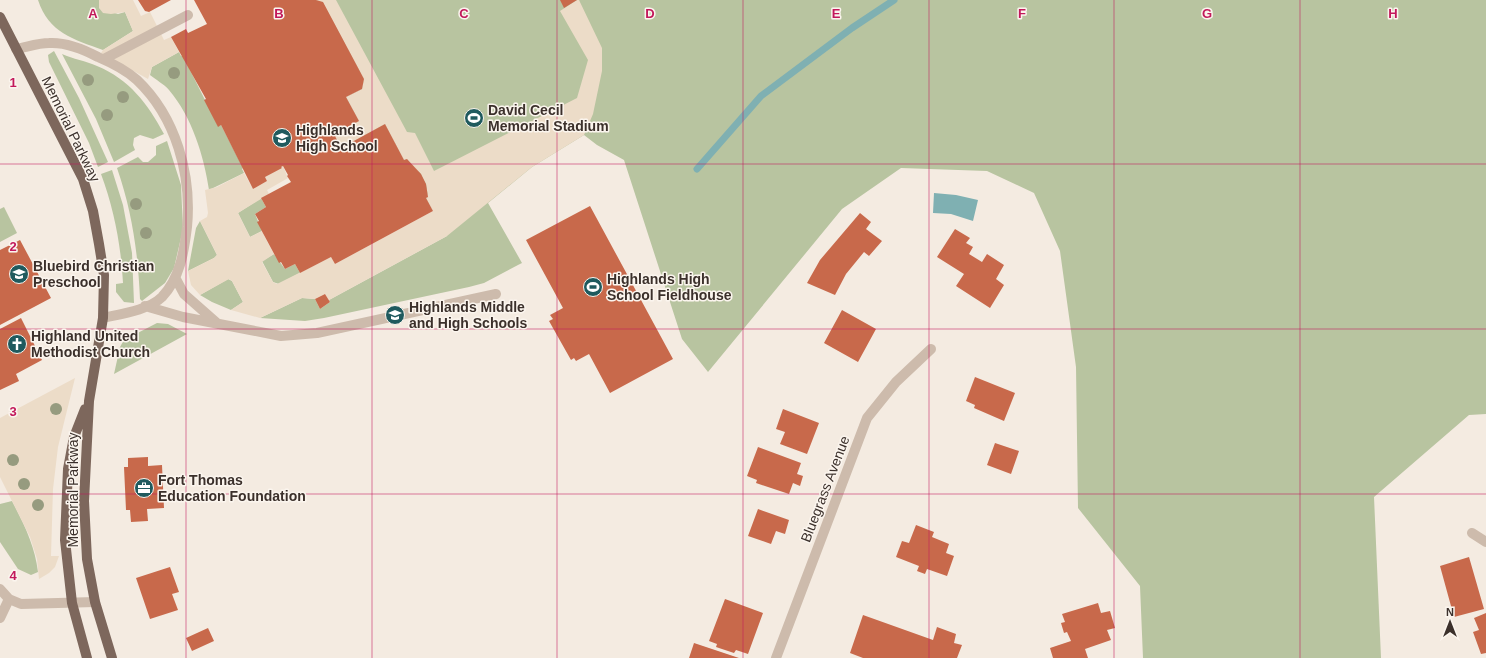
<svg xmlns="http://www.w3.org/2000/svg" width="1486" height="658" font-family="Helvetica,sans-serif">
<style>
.green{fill:#b8c4a0}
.plaza{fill:#ecdcc8}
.water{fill:#7fb0b2}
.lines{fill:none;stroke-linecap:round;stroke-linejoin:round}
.stream{stroke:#7fb0b2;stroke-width:7}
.building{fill:#c8694b}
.minor{stroke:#cdbbac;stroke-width:10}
.major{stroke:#7d675c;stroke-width:10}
.tree{fill:#969b7f}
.grid{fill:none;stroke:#c2185b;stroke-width:1;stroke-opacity:0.55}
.labels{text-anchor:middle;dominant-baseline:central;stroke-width:3;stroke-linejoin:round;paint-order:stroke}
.poi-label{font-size:14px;font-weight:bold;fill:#3b302b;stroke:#fbf5ee;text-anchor:start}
.street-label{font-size:14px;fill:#3b302b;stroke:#fbf5ee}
.grid-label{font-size:13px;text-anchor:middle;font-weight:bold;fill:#c2185b;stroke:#fbf5ee;stroke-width:3;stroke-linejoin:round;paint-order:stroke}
</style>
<rect width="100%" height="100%" fill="#f4ebe1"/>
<path class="green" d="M38 0H99V8L118 14 125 12 133 31 103 50C73 39 49 33 38 0Z
M316 0H1486V414L1469 415 1374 497 1381 658H1143L1140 586 1078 508 1076 367 1060 251 1034 193 987 171 901 168 842 209 708 372 682 339 624 160 597 145 584 135 532 167 488 203 522 263 518 265 484 283 469 287 324 318 305 321 260 318 302 298 315 299 320 309 330 302 329 300 447 236 426 198 428 197C425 180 420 170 407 159L404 160 385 124 341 148 334 134 359 121 346 97 362 89 364 79 323 3Z
M54 51 79 98 108 162 98 167 89 143 49 62 48 55Z
M179 52 181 56H183L218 126 221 125 243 168 242 169 244 173 209 190C204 156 192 117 169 90 164 84 156 80 150 75L152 67Z
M62 54C73 59 86 61 97 66 129 79 148 104 164 134L153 139 140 135 134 138 133 145 135 150 114 162 96 119Z
M167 141 181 185 183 229 174 268 165 283 142 301 140 299C138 253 132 211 117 168L138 157 143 162H148L156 155V146Z
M112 170 123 205 132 253 134 303 124 302 116 292V284L123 283C121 245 114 209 101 174Z
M261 198 266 207 255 214 262 231 250 237 238 213Z
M4 207 17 233 0 242V209Z
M200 221 217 255 214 258 188 271 196 228Z
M274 254 285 269 295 264 300 273 279 284 273 282 262 261Z
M228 279 232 281 243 302 231 310 212 302 200 295Z
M157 323 168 324 187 334 114 374 120 347 124 340Z
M12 501C24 524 35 546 38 572L31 575 18 569 0 542V504Z"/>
<path class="plaza" d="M99 0H133L141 16 150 12 164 40 171 37 179 52 152 67 148 79 101 53 103 50 133 31 125 12 111 14 103 13 99 8Z
M316 0H336L407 132 415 133 434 171 577 98 588 60 560 11 577 0H579L602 48V71L593 114 584 135 532 167 447 236 329 300 325 294 315 299 302 298 260 318 231 310 243 302 232 281 229 279 200 295 191 285 188 271 214 258 217 255 200 221 207 217 208 213 205 190 217 187 244 173 253 189 267 181 265 177 283 166 288 178 267 190 269 194 238 213 250 237 262 231 268 243 274 254 262 262 273 282 277 284 331 257 335 264 433 211 426 198 428 197 426 184 421 174 407 159 404 160 385 124 341 148 334 134 359 121 346 97 362 89 364 79 323 3Z
M75 378 58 447 53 489 51 556H59L55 567 49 573 39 579 37 559 30 537 0 477V418Z"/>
<path class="water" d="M934 193 956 195 978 200 973 221 951 214 933 213Z"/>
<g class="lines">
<path class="stream" d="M697 169 761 96 852 28 894 0"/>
</g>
<path class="building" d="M138 0H171L149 12 145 11Z
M194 0H316L323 2 364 79 362 89 346 97 359 121 334 134 341 148 385 124 404 160 407 159 421 174 426 184 428 197 426 198 433 211 335 264 331 257 300 273 295 264 285 269 281 262 279 263 257 222 259 221 255 214 266 207 261 198 291 182 287 176 288 175 283 166 281 167 282 168 265 177 267 181 253 189 221 125 218 127 204 100 206 99 171 37 186 29 188 33 207 24Z
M560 0H577L564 8Z
M590 206 673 359 610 393 589 354 576 361 574 358 571 360 549 321 553 319 550 315 563 308 526 240Z
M860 213 871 222 866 229 882 241 869 256 864 252 846 274 835 295 807 283 820 260Z
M955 229 970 238 966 243 973 247 969 254 982 262 987 254 1004 265 996 279 1004 285 990 308 956 286 964 274 937 257Z
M20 240 51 298 0 325V250Z
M325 294 330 302 320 309 315 299Z
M842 310 876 329 858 362 824 343Z
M21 318 42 360 16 374 19 381 0 390V329Z
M975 377 1015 393 1004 421 974 408 975 405 966 401Z
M783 409 819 423 807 454 780 444 785 432 776 429Z
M995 443 1019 451 1011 474 987 465Z
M758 447 801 463 797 474 803 476 800 486 793 483 789 494 756 483 757 480 747 476Z
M148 457V466L162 465 164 508 147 509 148 521 131 522 130 510H126L124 467H128V458Z
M758 509 789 520 785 534 776 531 771 544 748 536Z
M916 525 934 532 932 537 949 544 946 553 954 556 947 576 927 569 925 574 917 571 919 566 896 557 902 541 909 543Z
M1469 557 1484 609 1454 617 1440 566Z
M170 567 179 592 172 594 178 610 150 619 136 578Z
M725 599 763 613 748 654 736 650 734 653 716 647 717 644 709 641Z
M1098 603 1101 613 1110 611 1115 628 1107 630 1111 640 1085 649 1088 658H1053L1050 648 1071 641 1067 632 1064 633 1061 623 1065 622 1062 614Z
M1486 613V653L1481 654 1473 632 1479 630 1474 618Z
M863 615 933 640 937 627 956 634 954 643 962 645 957 658H863L850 653Z
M208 628 214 641 192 651 186 638Z
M694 643 739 658H689Z"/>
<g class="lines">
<path class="minor" d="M16 49C27 47 38 43 49 43 65 42 85 50 98 57 112 63 126 70 137 80 176 117 192 175 187 227 184 252 180 278 162 297 149 310 121 314 103 318
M104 59 188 15
M176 279 184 294 218 324
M145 306 183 317 281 336 317 333 496 294
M1472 533 1486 542
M0 589 9 599 21 604 95 602
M0 618 9 599
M776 658 867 418 896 382 931 349"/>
<path class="major" d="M0 17 83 179 93 211 99 244 104 275 103 318 89 401 84 501 87 559 95 602 112 658
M85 409 74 437 68 469 65 540 72 603 87 658"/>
</g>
<g class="tree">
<circle cx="174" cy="73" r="6"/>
<circle cx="88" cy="80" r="6"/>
<circle cx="123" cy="97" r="6"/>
<circle cx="107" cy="115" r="6"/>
<circle cx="136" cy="204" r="6"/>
<circle cx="146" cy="233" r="6"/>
<circle cx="56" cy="409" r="6"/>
<circle cx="13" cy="460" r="6"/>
<circle cx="24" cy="484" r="6"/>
<circle cx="38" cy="505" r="6"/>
</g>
<path class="grid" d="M186 0V658M372 0V658M557 0V658M743 0V658M929 0V658M1114 0V658M1300 0V658M0 164H1486M0 329H1486M0 494H1486"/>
<defs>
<symbol id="stadium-disc" viewBox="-11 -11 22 22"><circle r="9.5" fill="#1f5a5e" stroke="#fbf5ee"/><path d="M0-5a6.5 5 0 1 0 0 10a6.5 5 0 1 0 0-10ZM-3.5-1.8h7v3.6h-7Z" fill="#fff"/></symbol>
<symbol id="school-disc" viewBox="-11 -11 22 22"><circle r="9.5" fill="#1f5a5e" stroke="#fbf5ee"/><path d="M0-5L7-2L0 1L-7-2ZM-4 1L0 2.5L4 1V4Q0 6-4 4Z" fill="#fff"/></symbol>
<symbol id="church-disc" viewBox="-11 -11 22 22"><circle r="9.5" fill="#1f5a5e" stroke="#fbf5ee"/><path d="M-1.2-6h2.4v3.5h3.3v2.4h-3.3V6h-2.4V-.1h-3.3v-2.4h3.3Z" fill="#fff"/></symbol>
<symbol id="office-disc" viewBox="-11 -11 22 22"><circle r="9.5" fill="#1f5a5e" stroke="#fbf5ee"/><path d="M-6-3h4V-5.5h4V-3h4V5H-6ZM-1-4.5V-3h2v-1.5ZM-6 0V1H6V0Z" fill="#fff"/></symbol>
</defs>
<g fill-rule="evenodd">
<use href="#stadium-disc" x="463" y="107" width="22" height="22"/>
<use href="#school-disc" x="271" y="127" width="22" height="22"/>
<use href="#school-disc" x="8" y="263" width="22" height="22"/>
<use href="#stadium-disc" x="582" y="276" width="22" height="22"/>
<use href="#school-disc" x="384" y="304" width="22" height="22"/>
<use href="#church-disc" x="6" y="333" width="22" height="22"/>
<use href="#office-disc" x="133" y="477" width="22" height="22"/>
</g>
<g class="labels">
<g class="poi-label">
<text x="488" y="110">David Cecil<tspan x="488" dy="16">Memorial Stadium</tspan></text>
<text x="296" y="130">Highlands<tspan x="296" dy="16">High School</tspan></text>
<text x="33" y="266">Bluebird Christian<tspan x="33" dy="16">Preschool</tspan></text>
<text x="607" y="279">Highlands High<tspan x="607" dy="16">School Fieldhouse</tspan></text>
<text x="409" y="307">Highlands Middle<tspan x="409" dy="16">and High Schools</tspan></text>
<text x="31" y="336">Highland United<tspan x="31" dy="16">Methodist Church</tspan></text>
<text x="158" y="480">Fort Thomas<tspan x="158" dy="16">Education Foundation</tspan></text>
</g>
<g class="street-label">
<text transform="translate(71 129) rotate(64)">Memorial Parkway</text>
<text transform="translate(825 489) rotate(-69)">Bluegrass Avenue</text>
<text transform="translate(73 490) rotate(-90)">Memorial Parkway</text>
</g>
</g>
<g class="grid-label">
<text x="93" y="18">A</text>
<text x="279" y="18">B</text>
<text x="464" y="18">C</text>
<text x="650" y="18">D</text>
<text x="836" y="18">E</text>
<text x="1022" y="18">F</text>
<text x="1207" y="18">G</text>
<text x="1393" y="18">H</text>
<text x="13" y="87">1</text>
<text x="13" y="251">2</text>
<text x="13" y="416">3</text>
<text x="13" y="580">4</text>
</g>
<g transform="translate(1450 622)" stroke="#fbf5ee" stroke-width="3" paint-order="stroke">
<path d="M0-3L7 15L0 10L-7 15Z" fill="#3b302b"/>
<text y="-6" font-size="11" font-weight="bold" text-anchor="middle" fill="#3b302b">N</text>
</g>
</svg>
